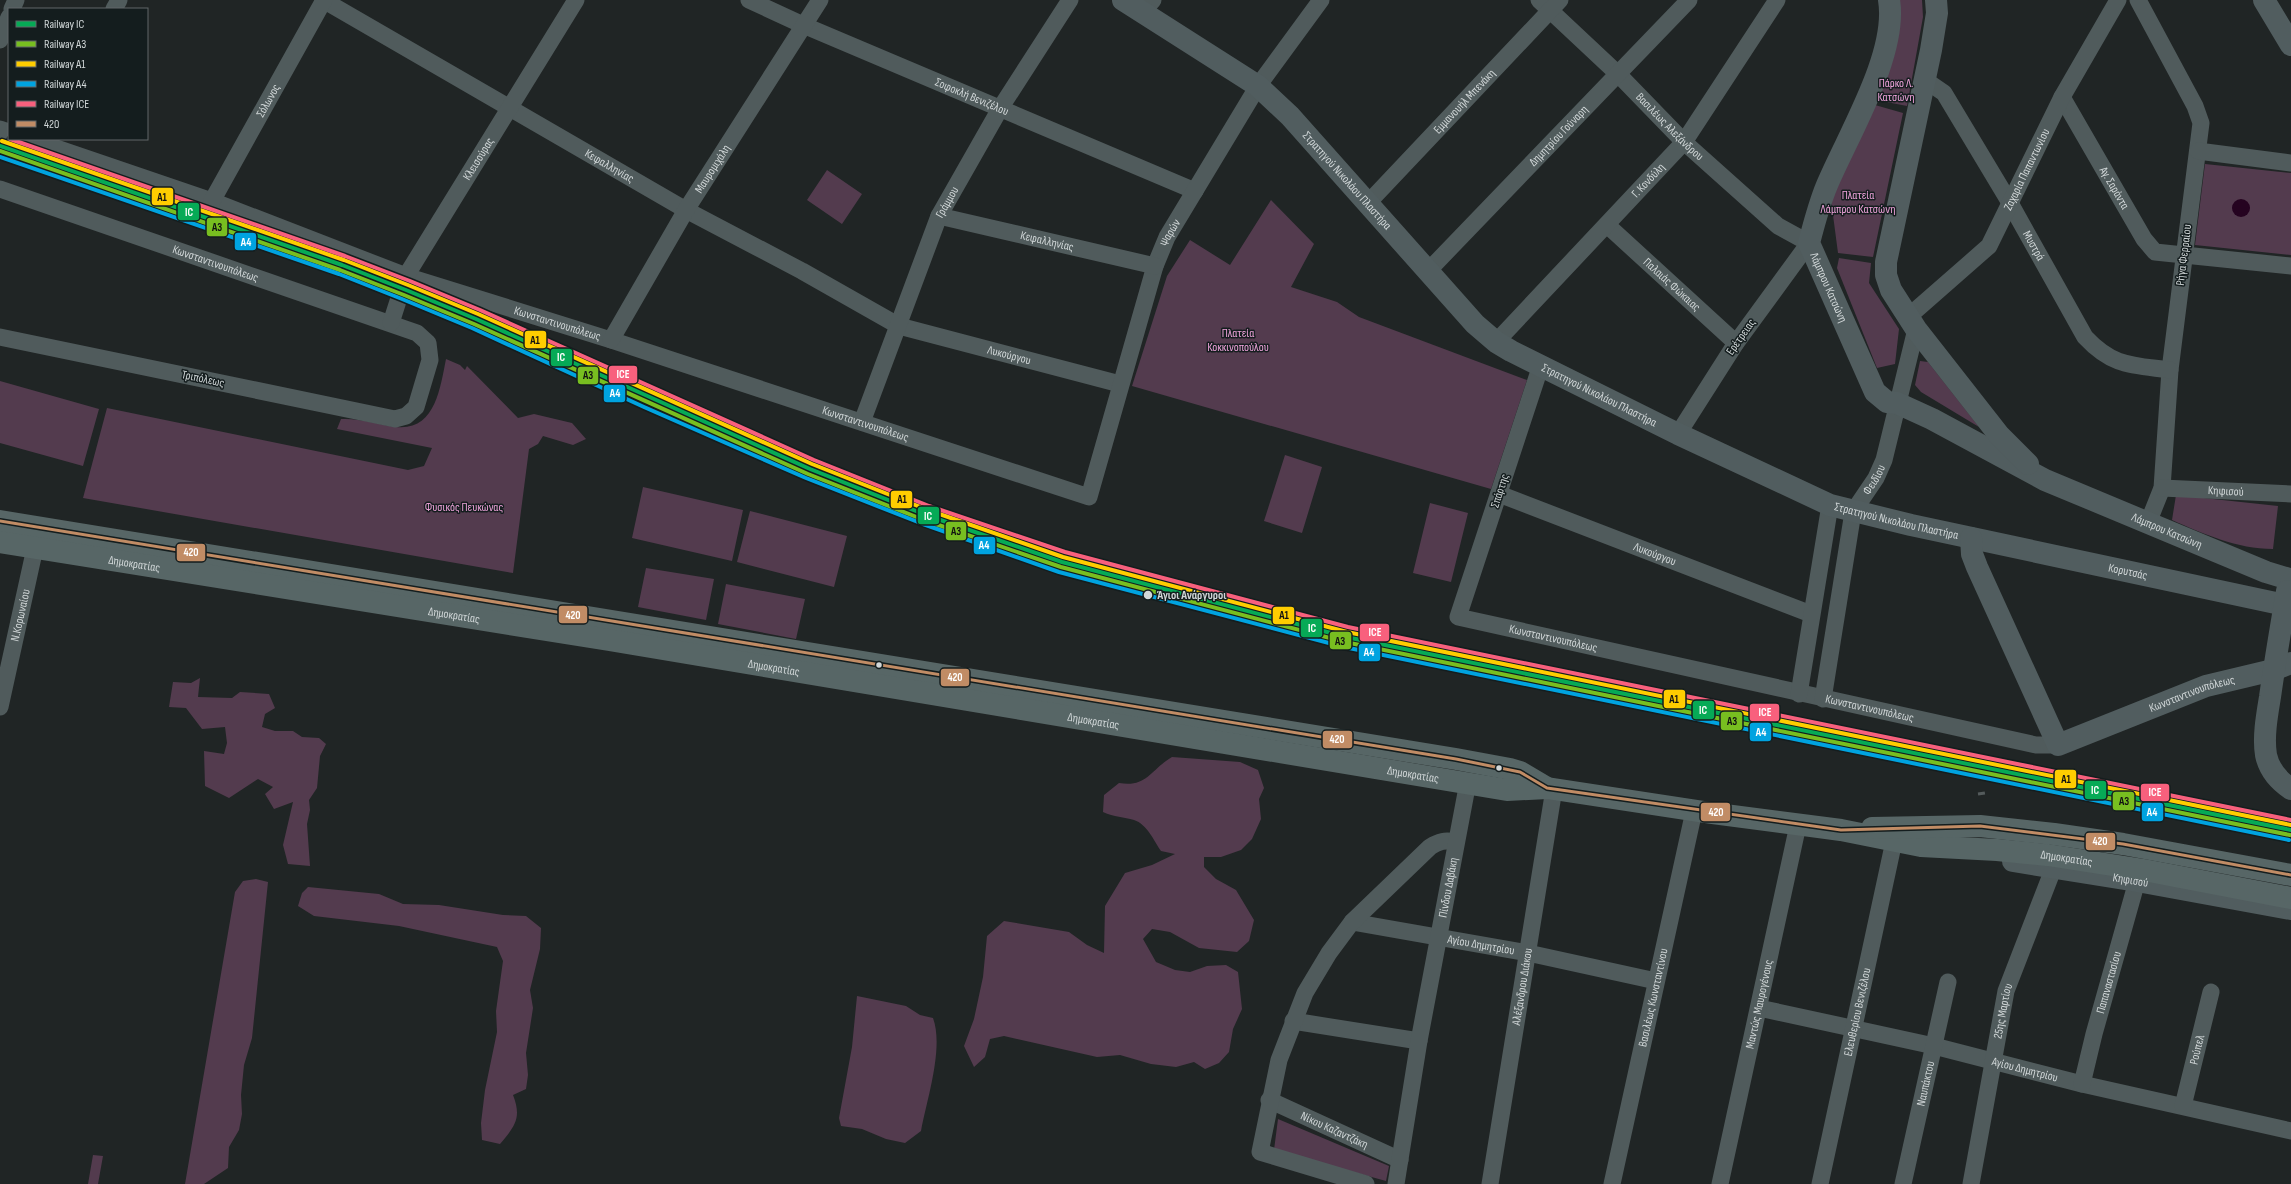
<svg xmlns="http://www.w3.org/2000/svg" width="2291" height="1184" font-family="'Sofia Sans Condensed',sans-serif">
<style>
.green{fill:#533b4e}
.water{fill:#250320}
.lines{fill:none;stroke-linecap:round;stroke-linejoin:round}
.street{stroke:#505b5c;stroke-width:17}
.secondary{stroke:#515d5f;stroke-width:22}
.primary{stroke:#576666;stroke-width:22}
.rail{stroke:#545b5c;stroke-width:3;stroke-dasharray:7 7;stroke-linecap:butt}
.bus-1-casing{stroke:#141d1e;stroke-width:6}
.bus-1{stroke:#c18c65;stroke-width:3}
.rail-1-casing{stroke:#141d1e;stroke-width:7}
.rail-2-casing{stroke:#141d1e;stroke-width:7}
.rail-3-casing{stroke:#141d1e;stroke-width:7}
.rail-4-casing{stroke:#141d1e;stroke-width:7}
.rail-5-casing{stroke:#141d1e;stroke-width:7}
.rail-1{stroke:#06aa56;stroke-width:4}
.rail-2{stroke:#78be20;stroke-width:4}
.rail-3{stroke:#ffcd00;stroke-width:4}
.rail-4{stroke:#00a3e0;stroke-width:4}
.rail-5{stroke:#f8607d;stroke-width:4}
.stop-dot{fill:#d1d7d8;stroke:#141d1e;stroke-width:1.5}
.labels{text-anchor:middle;dominant-baseline:central;stroke-width:3;stroke-linejoin:round;paint-order:stroke}
.park-label{font-size:12px;fill:#efa3db;stroke:#141d1e}
.street-label{font-size:12px;fill:#d1d7d8;stroke:#141d1e}
.stop-label{font-size:12px;font-weight:bold;fill:#d1d7d8;stroke:#141d1e;text-anchor:start}
.line-badge{stroke:#141d1e;stroke-width:1.5}
.badge-label{font-size:11px;text-anchor:middle;font-weight:bold;fill:#fff}
.pale-badge-label{font-size:11px;text-anchor:middle;font-weight:bold;fill:#111}
</style>
<rect width="100%" height="100%" fill="#202525"/>
<path class="green" d="M1898 0H1922L1923 17 1907 106 1876 100Z
M1875 105 1903 113 1873 257 1838 253 1831 200Z
M2205 164 2291 173V255L2195 245Z
M827 170 862 194 842 224 807 200Z
M1271 200 1314 244 1291 287 1337 302 1359 317 1527 380 1491 489 1132 386 1167 276 1190 240 1230 265Z
M1839 258 1871 263 1869 283 1899 329 1895 364 1877 368 1837 268Z
M446 359 460 365 465 370 467 366 518 418 534 414 572 423 586 439 573 445 543 436 538 444 529 449 513 573 83 498 107 408 408 470 424 466 432 448 337 429 341 419C360 418 377 424 396 427 435 431 440 389 446 359Z
M1920 361 1928 362 1979 427 1921 392 1915 385Z
M0 381 99 409 83 466 0 443Z
M1285 455 1322 467 1302 533 1264 521Z
M643 487 743 510 732 561 632 538Z
M2176 495 2278 506 2273 549C2237 549 2204 534 2172 520Z
M1430 503 1468 513 1451 582 1413 573Z
M750 511 847 536 834 587 737 562Z
M646 568 714 579 706 620 638 607Z
M726 584 805 599 796 639 718 624Z
M200 678 198 697 232 698 240 692 269 694 275 708 265 714 262 727 275 731H293L302 737 319 738 326 744 320 756 317 788 309 800 310 810 307 824 310 866 288 864 283 845 293 802 274 809 265 794 273 787 258 779 229 798 205 786 204 751 224 754 227 743 225 727 202 729 186 708 169 707 173 682 191 683Z
M1172 757 1240 762 1258 770 1264 788 1259 799 1261 819 1252 839 1241 850 1221 857H1204V867L1216 879 1236 890 1254 920 1249 941 1237 952 1199 948 1170 932 1152 929 1143 939 1156 962 1175 970 1190 972 1207 966 1226 965 1238 972 1242 1009 1233 1029 1229 1052 1219 1063 1205 1069 1194 1062 1176 1067 1151 1064 1120 1055 1097 1057 1004 1036 990 1039 985 1057 974 1067 964 1046 974 1019 983 977 987 936 1004 921 1069 932 1087 945 1104 953 1105 906 1125 873 1152 865 1175 854 1161 851C1154 841 1147 824 1134 820 1124 817 1114 817 1103 812L1104 795 1119 783C1147 788 1151 769 1172 757Z
M256 879 268 882 252 1038 244 1065 241 1095 242 1114 239 1130 229 1147 228 1168 204 1184H185L235 892 243 881Z
M308 887 379 894 403 904 439 905 503 915 526 916 541 928 540 949 530 990 533 1008 526 1053 528 1075 526 1089 513 1095C522 1118 515 1126 500 1144L482 1140 481 1123 485 1090 497 1032 496 1011 503 961 497 947 399 926 314 916 298 906 302 893Z
M857 996 906 1006 920 1015 933 1018C944 1048 927 1099 921 1131L905 1143 886 1139 862 1129 841 1126 839 1118 852 1047Z
M1278 1119 1389 1166 1386 1181 1274 1150Z
M93 1155 103 1156 98 1184H88Z"/>
<path class="water" d="M2232 208a9 9 0 1 1 18 0a9 9 0 1 1-18 0Z"/>
<g class="lines">
<g class="street">
<path id="s1" d="M323 0 686 210 802 271 899 326 1120 384"/>
<path id="s2" d="M749 0 803 25 1195 191"/>
<path id="s3" d="M1539 0 1619 75 1684 142 1778 226 1809 243 1736 343 1678 434"/>
<path d="M2138 0 2195 106 2201 123 2170 370 2162 488 2148 523"/>
<path d="M12 9 16 0"/>
<path d="M114 9 119 0"/>
<path d="M1142 13 1153 0"/>
<path d="M0 40 9 17"/>
<path id="s4" d="M1925 80 1944 93 2010 203 2085 337C2113 367 2132 365 2170 370"/>
<path id="s5" d="M2062 97 2144 239 2155 252 2291 266"/>
<path d="M0 129 9 132"/>
<path id="s6" d="M30 139 212 201 406 276 611 340 1089 497 1155 266 1167 237 1258 86 1321 0"/>
<path d="M2198 151 2291 163"/>
<path id="s7" d="M0 189 417 333 428 343 430 360 416 407 406 416 395 419 0 337"/>
<path id="s8" d="M212 201 324 0"/>
<path id="s9" d="M1368 203 1560 0"/>
<path id="s10" d="M939 216 1155 266"/>
<path id="s11" d="M1607 225 1736 343"/>
<path id="s12" d="M1428 271 1689 0"/>
<path id="s13" d="M1908 317 1989 246 2062 97 2118 0"/>
<path id="s14" d="M391 323 406 276 576 0"/>
<path id="s15" d="M611 340 686 210 820 0"/>
<path id="s16" d="M1496 342 1684 142 1777 0"/>
<path id="s17" d="M1541 365 1458 617 2036 745H2058"/>
<path id="s18" d="M862 422 939 216 1001 107 1070 0"/>
<path id="s19" d="M2162 488 2291 494"/>
<path id="s20" d="M1499 494 1811 614"/>
<path d="M1799 694 1830 505"/>
<path id="s21" d="M1823 699 1853 512 1876 478 1884 460 1916 329"/>
<path id="s22" d="M0 707 35 548"/>
<path id="s23" d="M1352 922 1528 953 1656 981"/>
<path id="s24" d="M1759 1008 1934 1046 2082 1084 2291 1131"/>
<path d="M1293 1021 1419 1041"/>
<path id="s25" d="M2082 1084 2094 1034 2137 881"/>
<path id="s26" d="M1269 1100 1400 1160"/>
<path id="s27" d="M2183 1106 2211 992"/>
<path d="M1366 1184 1260 1152 1279 1060 1305 993 1329 953 1352 922 1430 847C1439 841 1445 840 1456 842"/>
<path id="s28" d="M1396 1184 1419 1041 1468 782"/>
<path id="s29" d="M1490 1184 1554 789"/>
<path id="s30" d="M1612 1184 1694 811"/>
<path id="s31" d="M1720 1184 1798 825"/>
<path id="s32" d="M1820 1184 1894 841"/>
<path id="s33" d="M1903 1184 1948 982"/>
<path id="s34" d="M1971 1184 2006 991 2054 867"/>
</g>
<g class="secondary">
<path id="s35" d="M1123 0 1258 86 1290 116 1475 324 1496 342 1511 351 1678 434 1830 505 1911 525 2285 605"/>
<path id="s36" d="M1889 0C1898 54 1848 135 1827 185 1819 204 1814 224 1809 243L1875 392 1887 402 1897 403 1932 419 2045 480 2266 572 2289 579"/>
<path d="M1936 0 1937 13 1931 50 1886 262V275L1891 290 1916 329 1999 435 2028 464"/>
<path d="M2264 0 2291 45"/>
<path id="s37" d="M1971 538 1972 554 1977 567 2058 745 2206 686 2273 670 2291 663"/>
<path d="M2287 591C2281 626 2275 661 2270 697 2267 715 2263 737 2266 755 2269 769 2279 781 2291 789"/>
<path id="s38" d="M2013 861 2137 881 2291 909"/>
</g>
<g class="primary">
<path d="M0 521 1456 759 1510 769 1520 772 1547 788"/>
<path id="s39" d="M0 542 609 640 1507 790 1547 788 1711 813 1841 830 1921 846 1997 850 2048 855 2144 870 2291 898"/>
<path d="M1872 828 1980 826 2054 834 2123 844 2291 875"/>
</g>
<path class="rail" d="M1978 794 1991 792"/>
<defs>
<path id="bus-1" d="M0 521 1456 759 1520 772 1547 788 1841 830 1980 826 2123 844 2291 875"/>
</defs>
<use href="#bus-1" class="bus-1-casing"/>
<use href="#bus-1" class="bus-1"/>
<defs>
<path id="rail-1" d="M0 146 342 265 406 290 476 319 810 469 926 515 1062 562 1346 637 2291 830"/>
<path id="rail-2" d="M0 151 340 270 404 295 474 324 808 474 924 520 1061 567 1345 642 2290 835"/>
<path id="rail-3" d="M2 141 344 260 408 285 478 314 812 464 928 510 1063 557 1347 632 2291 825"/>
<path id="rail-4" d="M0 157 339 274 402 299 472 328 644 407 806 478 923 524 1059 572 1344 647 2289 840"/>
<path id="rail-5" d="M10 139 345 256 410 281 480 310 814 460 929 506 1065 552 1348 627 2291 820"/>
</defs>
<use href="#rail-1" class="rail-1-casing"/>
<use href="#rail-2" class="rail-2-casing"/>
<use href="#rail-3" class="rail-3-casing"/>
<use href="#rail-4" class="rail-4-casing"/>
<use href="#rail-5" class="rail-5-casing"/>
<use href="#rail-1" class="rail-1"/>
<use href="#rail-2" class="rail-2"/>
<use href="#rail-3" class="rail-3"/>
<use href="#rail-4" class="rail-4"/>
<use href="#rail-5" class="rail-5"/>
</g>
<g class="stop-dot">
<circle cx="1148" cy="595" r="5"/>
<circle cx="879" cy="665" r="3.5"/>
<circle cx="1499" cy="768" r="3.5"/>
</g>
<g class="labels">
<g class="park-label">
<text x="1896" y="83">Πάρκο Λ.<tspan x="1896" dy="14">Κατσώνη</tspan></text>
<text x="1858" y="195">Πλατεία<tspan x="1858" dy="14">Λάμπρου Κατσώνη</tspan></text>
<text x="1238" y="333">Πλατεία<tspan x="1238" dy="14">Κοκκινοπούλου</tspan></text>
<text x="464" y="507">Φυσικός Πευκώνας</text>
</g>
<g class="street-label">
<text stroke="none"><textPath href="#s2" startOffset="243">Σοφοκλή Βενιζέλου</textPath></text>
<text stroke="none"><textPath href="#s8" startOffset="115">Σόλωνος</textPath></text>
<text stroke="none"><textPath href="#s9" startOffset="140">Εμμανουήλ Μπενάκη</textPath></text>
<text stroke="none"><textPath href="#s3" startOffset="182">Βασιλέως Αλεξάνδρου</textPath></text>
<text stroke="none"><textPath href="#s12" startOffset="188">Δημητρίου Γούναρη</textPath></text>
<text stroke="none"><textPath href="#s14" startOffset="187">Κλεισούρας</textPath></text>
<text stroke="none"><textPath href="#s1" startOffset="331">Κεφαλληνίας</textPath></text>
<text stroke="none"><textPath href="#s15" startOffset="199">Μαυρομιχάλη</textPath></text>
<text stroke="none"><textPath href="#s13" startOffset="193">Ζαχαρία Παπαντωνίου</textPath></text>
<text stroke="none"><textPath href="#s35" startOffset="290">Στρατηγού Νικολάου Πλαστήρα</textPath></text>
<text stroke="none"><textPath href="#s16" startOffset="222">Γ. Κονδύλη</textPath></text>
<text stroke="none"><textPath href="#s5" startOffset="105">Αγ. Σαράντα</textPath></text>
<text stroke="none"><textPath href="#s18" startOffset="236">Γράμμου</textPath></text>
<text stroke="none"><textPath href="#s6" startOffset="1395">Ψαρών</textPath></text>
<text stroke="none"><textPath href="#s10" startOffset="111">Κεφαλληνίας</textPath></text>
<text stroke="none"><textPath href="#s4" startOffset="200">Μυστρά</textPath></text>
<text transform="translate(2184 255) rotate(-83)">Ρήγα Φερραίου</text>
<text stroke="none"><textPath href="#s7" startOffset="228">Κωνσταντινουπόλεως</textPath></text>
<text stroke="none"><textPath href="#s11" startOffset="88">Παλαιάς Φώκαιας</textPath></text>
<text stroke="none"><textPath href="#s36" startOffset="307">Λάμπρου Κατσώνη</textPath></text>
<text stroke="none"><textPath href="#s6" startOffset="559">Κωνσταντινουπόλεως</textPath></text>
<text transform="translate(1741 337) rotate(-55)">Ερέτρειας</text>
<text stroke="none"><textPath href="#s1" startOffset="776">Λυκούργου</textPath></text>
<text transform="translate(203 379) rotate(12)">Τριπόλεως</text>
<text stroke="none"><textPath href="#s35" startOffset="626">Στρατηγού Νικολάου Πλαστήρα</textPath></text>
<text stroke="none"><textPath href="#s6" startOffset="883">Κωνσταντινουπόλεως</textPath></text>
<text stroke="none"><textPath href="#s21" startOffset="228">Φειδίου</textPath></text>
<text transform="translate(1500 491) rotate(-72)">Σπάρτης</text>
<text stroke="none"><textPath href="#s19" startOffset="64">Κηφισού</textPath></text>
<text stroke="none"><textPath href="#s35" startOffset="950">Στρατηγού Νικολάου Πλαστήρα</textPath></text>
<text stroke="none"><textPath href="#s36" startOffset="746">Λάμπρου Κατσώνη</textPath></text>
<text stroke="none"><textPath href="#s20" startOffset="167">Λυκούργου</textPath></text>
<text stroke="none"><textPath href="#s39" startOffset="136">Δημοκρατίας</textPath></text>
<text stroke="none"><textPath href="#s35" startOffset="1187">Κορυτσάς</textPath></text>
<text stroke="none"><textPath href="#s22" startOffset="94">Ν.Κορωναίου</textPath></text>
<text stroke="none"><textPath href="#s39" startOffset="460">Δημοκρατίας</textPath></text>
<text stroke="none"><textPath href="#s17" startOffset="363">Κωνσταντινουπόλεως</textPath></text>
<text stroke="none"><textPath href="#s39" startOffset="784">Δημοκρατίας</textPath></text>
<text stroke="none"><textPath href="#s37" startOffset="369">Κωνσταντινουπόλεως</textPath></text>
<text stroke="none"><textPath href="#s17" startOffset="687">Κωνσταντινουπόλεως</textPath></text>
<text stroke="none"><textPath href="#s39" startOffset="1108">Δημοκρατίας</textPath></text>
<text stroke="none"><textPath href="#s39" startOffset="1432">Δημοκρατίας</textPath></text>
<text stroke="none"><textPath href="#s39" startOffset="2092">Δημοκρατίας</textPath></text>
<text stroke="none"><textPath href="#s38" startOffset="119">Κηφισού</textPath></text>
<text stroke="none"><textPath href="#s28" startOffset="301">Πίνδου Δαβάκη</textPath></text>
<text stroke="none"><textPath href="#s23" startOffset="131">Αγίου Δημητρίου</textPath></text>
<text stroke="none"><textPath href="#s25" startOffset="105">Παπαναστασίου</textPath></text>
<text stroke="none"><textPath href="#s29" startOffset="200">Αλέξανδρου Διάκου</textPath></text>
<text stroke="none"><textPath href="#s30" startOffset="191">Βασιλέως Κωνσταντίνου</textPath></text>
<text stroke="none"><textPath href="#s31" startOffset="184">Μαντώς Μαυρογένους</textPath></text>
<text stroke="none"><textPath href="#s34" startOffset="176">25ης Μαρτίου</textPath></text>
<text stroke="none"><textPath href="#s32" startOffset="176">Ελευθερίου Βενιζέλου</textPath></text>
<text stroke="none"><textPath href="#s27" startOffset="58">Ρούπελ</textPath></text>
<text stroke="none"><textPath href="#s24" startOffset="273">Αγίου Δημητρίου</textPath></text>
<text stroke="none"><textPath href="#s33" startOffset="103">Ναυπάκτου</textPath></text>
<text stroke="none"><textPath href="#s26" startOffset="72">Νίκου Καζαντζάκη</textPath></text>
</g>
<g class="stop-label">
<text x="1157" y="595">Άγιοι Ανάργυροι</text>
</g>
</g>
<g class="line-badge">
<rect x="151" y="187" width="23" height="19" rx="4" fill="#ffcd00"/>
<rect x="177" y="202" width="23" height="19" rx="4" fill="#06aa56"/>
<rect x="206" y="217" width="22" height="20" rx="4" fill="#78be20"/>
<rect x="234" y="232" width="23" height="19" rx="4" fill="#00a3e0"/>
<rect x="524" y="330" width="23" height="19" rx="4" fill="#ffcd00"/>
<rect x="550" y="348" width="23" height="19" rx="4" fill="#06aa56"/>
<rect x="608" y="365" width="30" height="19" rx="4" fill="#f8607d"/>
<rect x="577" y="366" width="22" height="19" rx="4" fill="#78be20"/>
<rect x="603" y="384" width="23" height="19" rx="4" fill="#00a3e0"/>
<rect x="890" y="490" width="23" height="19" rx="4" fill="#ffcd00"/>
<rect x="917" y="506" width="23" height="19" rx="4" fill="#06aa56"/>
<rect x="945" y="521" width="22" height="20" rx="4" fill="#78be20"/>
<rect x="973" y="536" width="23" height="19" rx="4" fill="#00a3e0"/>
<rect x="176" y="543" width="30" height="19" rx="4" fill="#c18c65"/>
<rect x="558" y="605" width="30" height="19" rx="4" fill="#c18c65"/>
<rect x="1272" y="606" width="23" height="19" rx="4" fill="#ffcd00"/>
<rect x="1300" y="618" width="23" height="20" rx="4" fill="#06aa56"/>
<rect x="1359" y="623" width="31" height="19" rx="4" fill="#f8607d"/>
<rect x="1329" y="631" width="23" height="19" rx="4" fill="#78be20"/>
<rect x="1358" y="643" width="23" height="19" rx="4" fill="#00a3e0"/>
<rect x="940" y="668" width="30" height="19" rx="4" fill="#c18c65"/>
<rect x="1663" y="689" width="23" height="20" rx="4" fill="#ffcd00"/>
<rect x="1692" y="700" width="23" height="20" rx="4" fill="#06aa56"/>
<rect x="1749" y="703" width="31" height="19" rx="4" fill="#f8607d"/>
<rect x="1720" y="711" width="23" height="20" rx="4" fill="#78be20"/>
<rect x="1749" y="722" width="23" height="20" rx="4" fill="#00a3e0"/>
<rect x="1322" y="730" width="31" height="19" rx="4" fill="#c18c65"/>
<rect x="2054" y="769" width="23" height="20" rx="4" fill="#ffcd00"/>
<rect x="2084" y="780" width="23" height="20" rx="4" fill="#06aa56"/>
<rect x="2140" y="783" width="30" height="19" rx="4" fill="#f8607d"/>
<rect x="2112" y="791" width="23" height="20" rx="4" fill="#78be20"/>
<rect x="2141" y="802" width="23" height="20" rx="4" fill="#00a3e0"/>
<rect x="1700" y="802" width="31" height="20" rx="4" fill="#c18c65"/>
<rect x="2085" y="832" width="31" height="19" rx="4" fill="#c18c65"/>
</g>
<g class="badge-label">
<text x="189" y="216">IC</text>
<text x="246" y="246">A4</text>
<text x="561" y="361">IC</text>
<text x="623" y="378">ICE</text>
<text x="615" y="397">A4</text>
<text x="928" y="520">IC</text>
<text x="984" y="549">A4</text>
<text x="191" y="556">420</text>
<text x="573" y="619">420</text>
<text x="1312" y="632">IC</text>
<text x="1375" y="636">ICE</text>
<text x="1369" y="656">A4</text>
<text x="955" y="681">420</text>
<text x="1703" y="714">IC</text>
<text x="1765" y="716">ICE</text>
<text x="1761" y="736">A4</text>
<text x="1337" y="743">420</text>
<text x="2095" y="794">IC</text>
<text x="2155" y="796">ICE</text>
<text x="2152" y="816">A4</text>
<text x="1716" y="816">420</text>
<text x="2100" y="845">420</text>
</g>
<g class="pale-badge-label">
<text x="162" y="201">A1</text>
<text x="217" y="231">A3</text>
<text x="535" y="344">A1</text>
<text x="588" y="379">A3</text>
<text x="902" y="503">A1</text>
<text x="956" y="535">A3</text>
<text x="1284" y="619">A1</text>
<text x="1340" y="645">A3</text>
<text x="1674" y="703">A1</text>
<text x="1732" y="725">A3</text>
<text x="2066" y="783">A1</text>
<text x="2124" y="805">A3</text>
</g>
<rect x="8" y="8" width="140" height="132" fill="#141d1e" stroke="#606768"/>
<rect x="16" y="21" width="20" height="6" fill="#06aa56" stroke="#606768"/>
<text x="44" y="28" font-size="12" fill="#d1d7d8">Railway IC</text>
<rect x="16" y="41" width="20" height="6" fill="#78be20" stroke="#606768"/>
<text x="44" y="48" font-size="12" fill="#d1d7d8">Railway A3</text>
<rect x="16" y="61" width="20" height="6" fill="#ffcd00" stroke="#606768"/>
<text x="44" y="68" font-size="12" fill="#d1d7d8">Railway A1</text>
<rect x="16" y="81" width="20" height="6" fill="#00a3e0" stroke="#606768"/>
<text x="44" y="88" font-size="12" fill="#d1d7d8">Railway A4</text>
<rect x="16" y="101" width="20" height="6" fill="#f8607d" stroke="#606768"/>
<text x="44" y="108" font-size="12" fill="#d1d7d8">Railway ICE</text>
<rect x="16" y="121" width="20" height="6" fill="#c18c65" stroke="#606768"/>
<text x="44" y="128" font-size="12" fill="#d1d7d8">420</text>
</svg>
